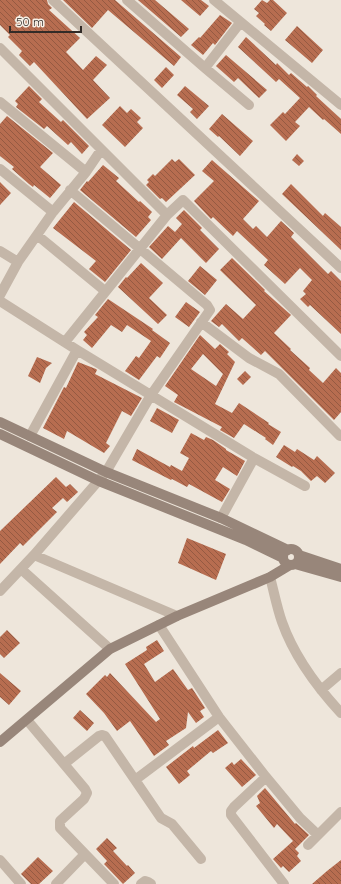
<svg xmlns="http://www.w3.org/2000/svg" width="341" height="884" font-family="Quicksand,sans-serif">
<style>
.building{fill:url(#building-back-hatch);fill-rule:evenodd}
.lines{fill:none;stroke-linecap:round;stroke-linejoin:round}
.street{stroke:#c4b6a8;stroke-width:10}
.secondary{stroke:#98867a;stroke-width:10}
</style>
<defs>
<pattern id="building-back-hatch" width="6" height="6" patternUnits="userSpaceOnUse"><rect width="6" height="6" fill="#b76d50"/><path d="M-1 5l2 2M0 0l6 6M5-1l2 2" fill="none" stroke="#955a42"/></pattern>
</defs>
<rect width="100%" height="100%" fill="#eee6db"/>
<path class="building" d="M0 0H47L48 4 52 8 49 10 80 38 66 52 83 70 96 56 107 65 93 80 110 98 87 119 34 62 30 66 19 55 22 51 8 37 10 35 0 25Z
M63 0H115L181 57 174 66 108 10 92 28Z
M138 0H155L189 29 181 37Z
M181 0H201L209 6 200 16Z
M262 0 267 3 270 0H273L287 13 271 31 264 25 265 24 256 16 259 13 254 9Z
M220 15 232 23 215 45 213 43 203 55 191 45 199 37 200 38Z
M297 26 323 50 312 63 285 40Z
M246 37 276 65 277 63 289 75 291 73 307 87 308 86 317 95 316 96 341 119V134L324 119 323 120 309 107 295 122 300 126 286 141 270 125 283 112 285 114 300 98 279 79 276 82 238 47Z
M226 55 267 90 259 98 238 78 234 82 216 66Z
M166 67 174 75 162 88 154 80Z
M29 86 42 99 39 102 61 122 63 120 89 146 82 154 71 142 68 145 47 126 44 129 16 107 18 104 15 101Z
M185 86 209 106 197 119 190 112 193 109 177 95Z
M120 106 127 113 131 109 141 118 137 122 143 128 125 147 102 125Z
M222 114 253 141 240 156 219 136 218 137 209 129Z
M7 116 53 153 40 167 61 185 50 198 34 185 33 187 29 184 12 169 14 167 0 156V124Z
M297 154 304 161 299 166 292 160Z
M172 159 175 162 179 159 195 175 166 202 162 198 160 199 146 185 149 182 147 180 153 174 155 176Z
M212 160 259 201 243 219 253 229 256 226 267 237 281 221 294 233 291 237 328 274 331 271 341 281V334L310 305 308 307 300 299 306 294 303 291 312 280 300 268 285 284 264 265 268 260 237 231 233 236 213 217 211 219 194 201 214 181 202 171Z
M103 165 119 178 116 181 139 202 140 201 152 212 148 217 151 220 136 237 80 190 87 181 88 182Z
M0 182 11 193 0 205Z
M291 184 323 216 325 213 341 227V250L282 194Z
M74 202 131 250 105 282 89 269 96 261 53 228Z
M184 210 202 228 200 230 219 249 206 263 181 238 162 259 149 247 168 226 175 232 182 224 176 218Z
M232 258 265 290 264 291 291 315 274 333 291 349 290 350 310 368 309 370 323 383 336 368 341 373V412L334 420 265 351 261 355 242 338 239 341 222 324 219 327 211 321 226 304 243 319 256 305 220 270Z
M141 263 163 283 149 298 167 315 158 324 118 287 126 277 127 278Z
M200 266 217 280 205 295 188 281Z
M108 299 153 329 152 330 170 343 160 358 157 356 139 380 125 371 136 356 139 358 151 341 127 325 122 332 111 325 92 348 83 340 87 335 84 332 98 317 95 315Z
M186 302 200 312 189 327 175 317Z
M200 335 215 349 220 344 229 352 227 354 235 362 215 404 232 413 239 403 269 423 268 424 281 432 273 445 265 439 266 438 244 424 234 438 220 430 222 427 174 402 178 395 165 386ZM203 354 223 374 216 386 191 369Z
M37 357 52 363 46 368 40 383 28 376Z
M78 362 96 369 97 370 95 374 142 398 131 416 122 411 106 443 110 446 104 453 67 431 64 439 43 428 64 387 66 388Z
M245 371 251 377 243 385 237 379Z
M157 408 179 420 172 433 150 421Z
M191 433 204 440 206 437 213 440 226 449V450L245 461 237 476 223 467 215 480 230 489 222 502 189 484 187 487 172 479 171 480 132 460 137 449 170 467 171 465 182 471 189 458 180 453Z
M284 445 295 452 297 449 314 460 317 456 335 473 325 483 317 476 311 481 301 471 293 466 292 467 276 457Z
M56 477 66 487 70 484 78 492 67 502 63 498 52 508 57 512 23 546 20 543 0 564V531Z
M187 538 226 554 216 580 178 563Z
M7 630 20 643 4 658 0 654V637Z
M157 640 164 651 144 664 155 682 173 669 188 690 192 688 205 708 200 711 204 717 196 723 188 712 186 728 166 741 169 745 154 756 130 721 117 731 104 713 86 694 105 675 107 677 110 673 156 722 160 719 125 664 147 650 146 647Z
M0 673 21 691 9 705 0 697Z
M80 710 94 723 87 731 73 718Z
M218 730 228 743 213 753 211 751 187 771 190 775 179 784 166 767 193 746 194 748Z
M241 759 256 775 242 787 225 768 232 762 234 765Z
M265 788 295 824 296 823 309 835 295 849 299 853 297 856 301 861 289 872 283 866 281 868 273 859 293 841 277 824 274 828 256 806 260 803 257 796Z
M107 838 117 848 113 851 127 866 128 865 135 873 123 884 104 864 107 861 96 849Z
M38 857 53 871 39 884H31L21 874Z
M341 860V884H312L327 871Z"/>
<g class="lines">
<path class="street" d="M53 0 341 268
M127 0 205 68 249 105
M214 0 341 105
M0 48 167 215
M205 68 240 23
M0 102 86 172
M0 169 53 212
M37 235 105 291
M0 251 18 262 0 295
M18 262 53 212 86 172 101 150
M0 301 77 350 254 458 221 518
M201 322 249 358 279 374 340 436
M65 342 167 215 183 200 341 356
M30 436 77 350
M254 458 305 486
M34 555 177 616
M21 569 110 649
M270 577C274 592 277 608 282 622 294 656 317 687 341 713
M0 591 34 555 106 472 151 395 210 310 207 305 70 190
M159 625 219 717 266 777 300 818 318 835
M321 690 341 673
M27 720 85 789 87 793 84 799 60 821V828L114 884
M64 764 99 736 102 735 105 736 161 818 172 824 201 859
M266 777 234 807 231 811V815L284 884
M135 780 219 717
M308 845 341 812
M0 860 21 884
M56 884 85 854
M141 884 145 881 148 882 151 884"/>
<path class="secondary" d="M0 422 106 472 221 518 288 550
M0 434 99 481 246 540 283 558
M283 557a8 8 0 1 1 16 0a8 8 0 1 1-16 0Z
M299 555 341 569
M295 564 341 577
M0 742 110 649 177 616 270 577 290 565"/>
</g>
<path d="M10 26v6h71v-6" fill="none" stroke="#322b27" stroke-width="2"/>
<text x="16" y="26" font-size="12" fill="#322b27" stroke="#f6f0e6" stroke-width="3" paint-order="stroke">50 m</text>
</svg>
